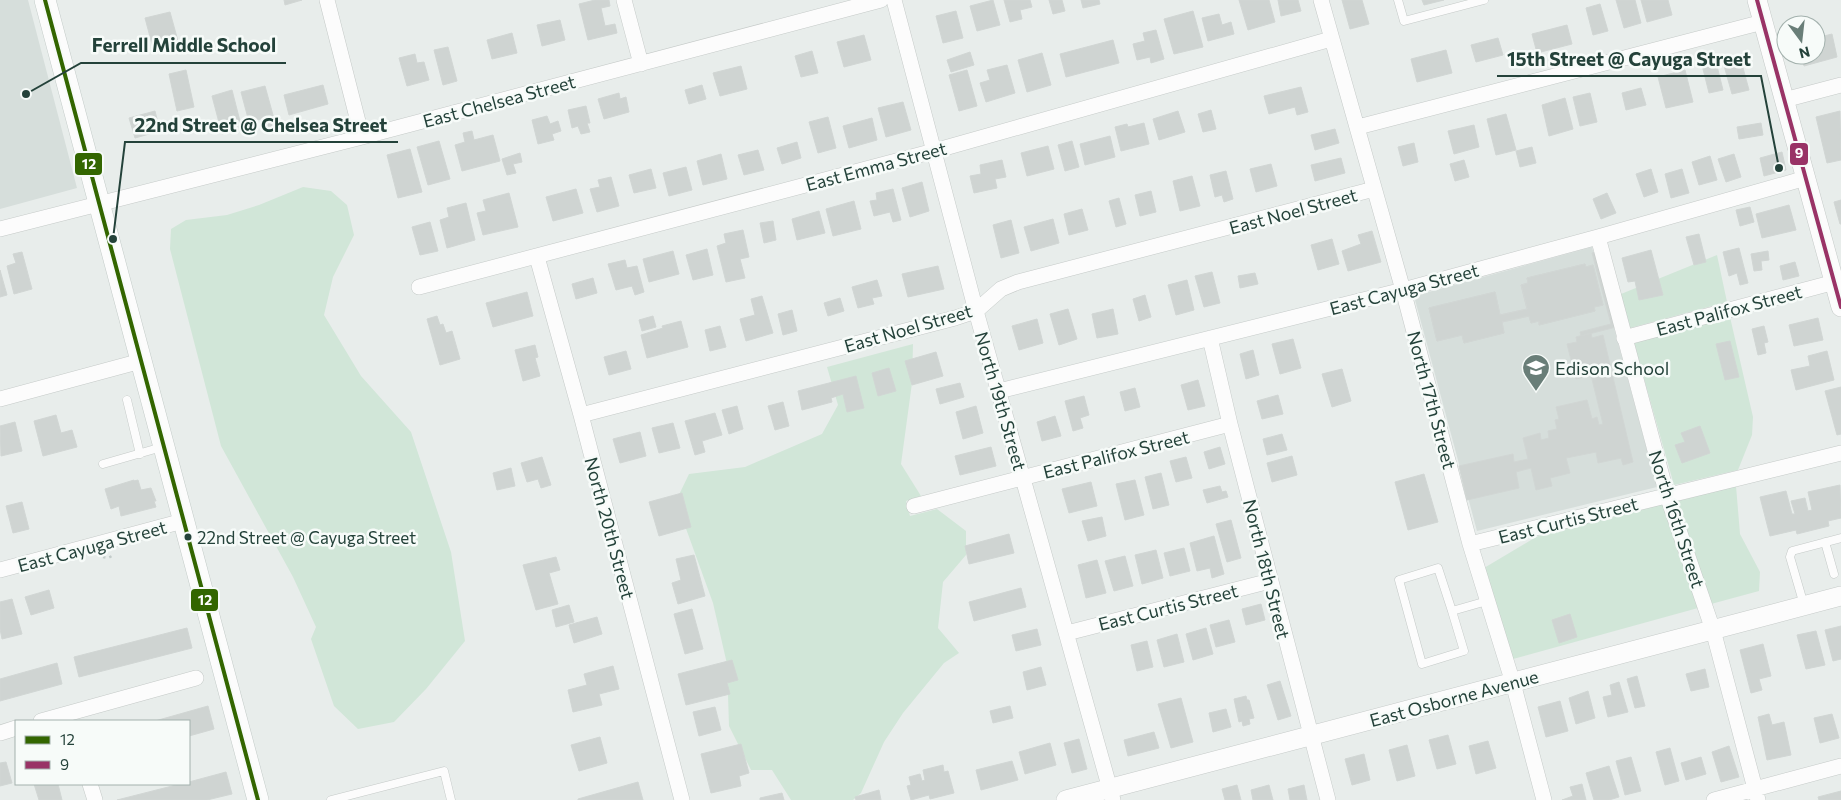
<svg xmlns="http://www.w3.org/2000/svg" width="1841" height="800" font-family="Commissioner,sans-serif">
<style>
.built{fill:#d6dedb}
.green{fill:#d1e6d8}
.building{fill:#cfd4d2;stroke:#d1d6d4}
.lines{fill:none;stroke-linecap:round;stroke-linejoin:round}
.service-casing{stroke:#c5cac8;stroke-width:9}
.minor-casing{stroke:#c5cac8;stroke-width:16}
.tertiary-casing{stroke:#c5cac8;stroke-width:20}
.secondary-casing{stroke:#c3cbc8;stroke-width:22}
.path{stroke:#c3ccca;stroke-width:2.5;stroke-dasharray:2.5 4;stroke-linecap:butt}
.service{stroke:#fcfcfc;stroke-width:8}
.minor{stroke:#fcfcfc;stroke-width:15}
.tertiary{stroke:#fcfcfc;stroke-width:19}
.secondary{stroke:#fcfcfc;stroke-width:21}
.bus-1-casing{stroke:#f7fbf9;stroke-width:8}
.bus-2-casing{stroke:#f7fbf9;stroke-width:8}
.bus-1{stroke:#360;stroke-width:4}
.bus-2{stroke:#936;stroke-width:4}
.bus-dot{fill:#24423a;stroke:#f7fbf9;stroke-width:2}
.labels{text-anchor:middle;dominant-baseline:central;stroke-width:5;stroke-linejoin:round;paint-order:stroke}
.bus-label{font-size:17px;fill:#24423a;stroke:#f7fbf9;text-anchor:start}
.street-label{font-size:18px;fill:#24423a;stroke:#f7fbf9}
.poi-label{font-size:18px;fill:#24423a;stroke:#f7fbf9;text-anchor:start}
.leader{fill:none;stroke:#24423a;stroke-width:2}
.callout-dot{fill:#24423a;stroke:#f7fbf9;stroke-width:2}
.callout-label{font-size:19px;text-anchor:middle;font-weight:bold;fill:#24423a;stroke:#f7fbf9;stroke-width:5;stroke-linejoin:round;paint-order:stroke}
.line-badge{stroke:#f7fbf9;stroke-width:2}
.badge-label{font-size:14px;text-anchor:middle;font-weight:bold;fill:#fff}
</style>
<rect width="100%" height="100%" fill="#e8edeb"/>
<path class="built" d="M0 0H28L77 188 0 209Z
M1592 247 1657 487 1477 531 1414 296Z"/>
<path class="green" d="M303 187 331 191 347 205 354 235 333 277 324 315 361 376 411 432 451 552 465 641 426 689 394 722 358 729 334 706 311 639 316 627 293 577 221 446 170 249 171 229 186 220 227 215 259 205Z
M1717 255 1727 302 1630 328 1621 294Z
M1730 317 1753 417 1752 435 1738 470 1674 485 1634 343Z
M913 344 912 383 901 464 921 496 906 501 910 516 937 509 966 531V555L943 582 938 628 959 653 944 663 903 713 884 742 861 793 853 800H791L772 770H751L729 726 727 664 713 603 676 501 689 474 745 467 822 434 838 405 827 367Z
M1736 486 1740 534 1760 572 1759 591 1711 604 1677 501Z
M1663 504 1698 608 1513 659 1484 568 1536 537 1550 532Z"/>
<path class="building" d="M284 0H302L285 5Z
M595 0H609L610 6 601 8 605 26 615 24 617 33 588 40 579 4Z
M993 0 1000 25 977 31 970 6Z
M1004 0H1030L1032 7 1020 10 1022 19 1010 22Z
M1049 0H1062L1065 11 1053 14Z
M1081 0H1099L1100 4 1083 8Z
M1239 0H1269L1275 22 1248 30Z
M1278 0H1298L1301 11 1281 16Z
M1342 0H1362L1369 24 1350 29Z
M1422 0H1444L1424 5Z
M1616 0H1635L1641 23 1624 28Z
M1641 0H1668L1672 15 1647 22Z
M1600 4 1608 31 1593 35 1586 8Z
M956 11 963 38 943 43 936 16Z
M1193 11 1203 47 1174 54 1164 19Z
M170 12 178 41 153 48 145 18Z
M1219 14 1222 25 1231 22 1234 34 1208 41 1202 18Z
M560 20 565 40 542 46 537 25Z
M1567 25 1572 44 1537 53 1532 34Z
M1156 30 1164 59 1151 63 1150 57 1137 60 1133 44 1145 41 1143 33Z
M512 33 517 53 492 59 487 40Z
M1832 34 1837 57 1804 66 1802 55H1816V38Z
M864 35 871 60 844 67 837 42Z
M1498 38 1503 55 1476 62 1471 45Z
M1113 40 1119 63 1066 77 1060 54Z
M448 47 457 81 443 85 434 50Z
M1446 50 1452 73 1417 82 1411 59Z
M812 51 818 73 801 77 795 56Z
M970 52 974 65 951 72 947 60Z
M1042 53 1051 85 1027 92 1018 60Z
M415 54 417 63 424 62 429 80 407 86 399 58Z
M1740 57 1749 90 1732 94 1723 62Z
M1716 62 1723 90 1709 93 1702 65Z
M1007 65 1015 93 986 102 980 83 990 80 987 70Z
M741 66 747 89 720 96 713 73Z
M186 70 194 107 177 111 169 74Z
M967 70 977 106 959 111 949 75Z
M1685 70 1693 102 1666 108 1658 77Z
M323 85 328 104 289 115 284 95Z
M702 85 706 99 689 104 685 90Z
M265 86 276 126 264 129 261 119 249 122 241 92Z
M1301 87 1308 112 1297 115 1295 107 1269 114 1264 96Z
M1641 88 1646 105 1626 110 1622 93Z
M232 90 242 129 222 134 212 96Z
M619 93 620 99 626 97 629 112 604 119 598 99Z
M1590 93 1597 122 1580 126 1573 97Z
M1565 98 1573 129 1549 136 1542 105Z
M903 102 911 130 886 137 878 108Z
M586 106 590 123H587L590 132 581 134 578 126 572 128 568 110Z
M1211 110 1216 129 1203 132 1198 114Z
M155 111 160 131 135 138 129 118Z
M1178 111 1185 132 1159 140 1153 119Z
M1840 111 1841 160 1827 163 1816 117Z
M1506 114 1516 150 1496 155 1487 119Z
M547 116 550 124 558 121 561 131 552 134 554 140 538 144 532 120Z
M828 117 836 148 818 153 809 122Z
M872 118 877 140 849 148 843 126Z
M1144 123 1149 144 1121 151 1115 127 1127 124 1128 127Z
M1761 123 1763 135 1739 139 1737 127Z
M1474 125 1479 147 1454 154 1448 131Z
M1335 129 1339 143 1315 150 1311 135Z
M472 131 474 140 493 135 500 161 462 171 455 145 465 142 463 133Z
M1110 136 1115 157 1085 165 1080 144Z
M439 141 450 179 428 185 417 147Z
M1072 141 1079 167 1065 171 1058 145Z
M797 142 801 158 782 164 777 148Z
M1414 143 1418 162 1403 166 1398 147Z
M1048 146 1054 169 1027 176 1021 153Z
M1532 147 1536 163 1520 167 1516 151Z
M410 149 422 192 398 198 387 155Z
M758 150 764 170 744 175 738 155Z
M1782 152 1786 170 1764 176 1760 158Z
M520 153 522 162 513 164 516 173 507 175 502 159Z
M721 154 727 179 703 185 697 161Z
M1734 154 1741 177 1726 182 1718 159Z
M1710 156 1717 180 1699 185 1692 162Z
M1341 158 1345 173 1315 181 1311 165Z
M1002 160 1006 177 995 179 997 188 974 193 970 176 981 174 980 165Z
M1464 160 1469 177 1455 181 1450 164Z
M1271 164 1277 186 1256 192 1250 169Z
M686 167 692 190 669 196 663 173Z
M651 169 656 188 634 193 629 175Z
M1651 169 1658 192 1644 197 1636 174Z
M1682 169 1689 193 1671 198 1665 174Z
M1226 171 1233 199 1224 202 1222 195 1215 197 1210 175Z
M1192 176 1200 206 1180 211 1173 181Z
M611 177 619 206 597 212 590 189 600 187 598 180Z
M922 182 929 211 910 217 902 188Z
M576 189 583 213 553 221 546 197Z
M893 189 901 220 893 222 890 212 874 216 870 201 877 200 876 193Z
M1151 191 1156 212 1140 216 1135 195Z
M509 193 518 227 483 235 477 213 486 211 483 200Z
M1607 193 1616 213 1601 219 1593 199Z
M1119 198 1126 224 1116 227 1109 201Z
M1841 200V224H1840L1834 202Z
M854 201 861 229 833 236 826 209Z
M466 203 475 240 447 248 440 220 449 217 447 208Z
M1789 205 1796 230 1762 238 1756 214Z
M1750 207 1754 222 1740 226 1736 210Z
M1082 209 1088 230 1069 235 1064 214Z
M819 211 825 233 797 240 792 219Z
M1053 219 1059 243 1031 251 1024 227Z
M1011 220 1019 253 1001 258 993 225Z
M773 221 776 240 764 243 760 223Z
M430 222 438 251 420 255 412 227Z
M743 230 749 257 740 259 745 278 726 282 717 246 726 243 724 234Z
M1372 231 1381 262 1348 271 1342 251 1361 244 1358 235Z
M1699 234 1706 262 1694 265 1686 237Z
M1332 239 1339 264 1318 270 1311 245Z
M1739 248 1748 283 1740 285 1737 273 1729 276 1723 252Z
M707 249 713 275 693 280 686 255Z
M1651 250 1663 295 1639 300 1635 281 1628 282 1622 258Z
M673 251 679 274 649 282 643 259Z
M1768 251 1769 260 1761 261 1762 270 1754 271 1751 254Z
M22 252 32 289 14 294 7 266 16 263 13 254Z
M1596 252 1616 327 1581 336 1580 332 1611 324 1592 253Z
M625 260 627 268 637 266 644 292 635 295 632 286 616 290 608 264Z
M1795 262 1799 276 1783 280 1780 266Z
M1585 264 1586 267 1593 265 1603 305 1594 307 1595 311 1539 325V321L1531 323 1529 316 1502 322 1504 333 1464 343 1462 335 1437 341 1429 308 1495 292 1500 315 1527 309 1521 285 1528 283 1527 278Z
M1585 264 1586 267 1593 265 1603 305 1594 307 1595 311 1539 325V321L1531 323 1529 316 1502 322 1504 333 1464 343 1462 335 1437 341 1429 308 1495 292 1500 315 1527 309 1521 285 1528 283 1527 278Z
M938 266 944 289 908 297 902 274Z
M0 270 7 295 0 297Z
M1212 272 1220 303 1204 307 1195 276Z
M1255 273 1258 284 1240 288 1238 276Z
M593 278 597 293 576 299 572 284Z
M877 280 882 296 872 298 874 304 858 308 852 287Z
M1187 280 1194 310 1176 315 1168 285Z
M527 292 533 316 493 327 486 303Z
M1145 295 1151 317 1139 321 1133 299Z
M762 296 773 333 746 341 740 319 755 315 751 299Z
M840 298 844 311 828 316 824 303Z
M1068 309 1077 339 1059 345 1050 314Z
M1113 309 1118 334 1097 338 1092 314Z
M792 310 797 331 783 335 778 314Z
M437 316 440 325 443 324 446 333 452 331 460 359 440 365 427 319Z
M653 316 656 327 642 331 639 320Z
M1818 318 1823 340 1794 346 1789 325Z
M1037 319 1043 343 1019 350 1012 326Z
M681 321 688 347 647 358 641 335 663 328 662 326Z
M720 326 726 347 710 351 705 330Z
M1764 326 1768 342 1764 343 1766 353 1758 355 1752 329Z
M1591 333 1592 338 1603 335 1633 462 1623 465 1621 458 1598 463 1596 452 1566 458 1570 473 1550 478 1552 486 1536 490 1531 468 1516 472 1519 488 1467 500 1459 466 1513 454 1514 462 1528 459 1523 438 1540 433 1541 440 1549 438 1548 431 1557 429 1555 420 1559 419 1556 407 1587 400 1592 419 1597 417 1599 425 1603 424 1591 375 1576 379 1567 344 1577 342 1576 337Z
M1293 339 1301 368 1280 374 1272 344Z
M1730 341 1739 377 1725 380 1716 344Z
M535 345 538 357 535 358 540 376 523 381 515 350Z
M1253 350 1259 375 1246 379 1240 354Z
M626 351 631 369 609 375 604 357Z
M1827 351 1834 380 1796 390 1791 370 1810 366 1808 356Z
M936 352 943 376 912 385 905 361Z
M889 368 896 391 878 396 872 373Z
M1342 369 1351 401 1332 407 1322 374Z
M856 376 864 408 847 412 843 394 831 398 832 402 802 410 798 391Z
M1198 380 1205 406 1188 410 1181 385Z
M960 383 964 397 940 404 936 389Z
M1841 387V434L1837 435 1825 391Z
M1135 388 1140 407 1125 411 1120 392Z
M1278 395 1283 414 1262 419 1257 401Z
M1084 396 1089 415 1080 418 1083 428 1073 431 1065 401Z
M783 402 789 426 775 430 768 406Z
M737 406 743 429 729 434 722 410Z
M976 406 983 433 963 439 956 412Z
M715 413 722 435 702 441 705 452 695 455 685 421Z
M56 415 61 433 72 430 77 447 43 456 34 421Z
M1055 416 1061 436 1042 441 1037 422Z
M15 422 22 451 1 456 0 426Z
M673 423 680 448 659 453 652 428Z
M1700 426 1710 453 1682 463 1675 445 1685 442 1681 433Z
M640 432 646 456 620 463 613 439Z
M1282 434 1287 450 1267 455 1263 439Z
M991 447 996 466 960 475 955 456Z
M1220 447 1225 464 1209 469 1204 452Z
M1292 456 1297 475 1272 482 1267 463Z
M542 457 551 485 541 488 538 479 527 482 521 463Z
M1186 457 1192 478 1176 482 1170 461Z
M511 468 515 486 497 490 493 473Z
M1161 473 1169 505 1153 509 1145 477Z
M1424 474 1438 522 1408 530 1395 482Z
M134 480V481L138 480 141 490 151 488 156 501H154L156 507 121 516 119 506 111 509 105 489Z
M1135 480 1144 515 1125 520 1116 484Z
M1091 482 1097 506 1069 513 1062 489Z
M1840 485 1841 518 1828 521 1829 526 1797 534 1796 530 1770 536 1760 497 1786 491 1792 514H1795L1791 501 1805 498 1808 511 1812 510 1808 492Z
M1220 486 1222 492 1226 491 1228 497 1207 503 1203 490Z
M682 493 691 527 659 536 649 502Z
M22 502 29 529 13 533 6 506Z
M1102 517 1106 536 1088 541 1082 521Z
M1231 520 1241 558 1227 562 1216 524Z
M1009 534 1014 553 969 564 965 546Z
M1214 536 1224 574 1212 578 1210 568 1197 571 1190 543Z
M1184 548 1190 571 1170 576 1164 553Z
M1156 550 1163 578 1142 584 1135 555Z
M694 555 705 596 678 604 672 583 681 580 676 559Z
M1125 556 1133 586 1114 591 1105 561Z
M556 557 560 570 549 573 558 604 536 610 523 565Z
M1097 560 1106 593 1086 598 1078 565Z
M1021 588 1026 607 974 621 969 602Z
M49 590 54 608 31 615 25 597Z
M12 599 22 634 2 639 0 629V602Z
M1261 604 1265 620 1246 625 1242 609Z
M569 605 574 622 556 627 552 610Z
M692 609 703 649 685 654 674 614Z
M1570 614 1577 637 1559 643 1552 620Z
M597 617 602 634 574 643 569 625Z
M1229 620 1235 642 1216 647 1210 625Z
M1841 626V659L1833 661 1825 630Z
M187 628 192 648 79 677 74 657Z
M1206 628 1213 654 1193 660 1186 634Z
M1037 629 1041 645 1016 651 1012 635Z
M1816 631 1825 665 1806 669 1797 635Z
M1177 634 1184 662 1164 667 1157 640Z
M1147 641 1153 667 1137 671 1131 645Z
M1763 644 1771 676 1759 679 1762 690 1751 693 1740 650Z
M732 660 738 680 727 683 730 694 686 705 678 674Z
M57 663 62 684 0 701V679Z
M613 666 619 689 599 694 602 705 573 712 568 690 587 685 584 674Z
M1041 667 1046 685 1027 690 1023 672Z
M1705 669 1709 687 1691 691 1686 674Z
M1637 676 1645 706 1635 708 1627 679Z
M1280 681 1291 716 1278 720 1267 685Z
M1619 682 1628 712 1608 717 1603 697 1612 695 1610 685Z
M1588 691 1595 718 1576 724 1569 698Z
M1246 696 1247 700H1249L1254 718 1249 719 1250 724 1243 726 1242 721 1239 722 1234 699Z
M1181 698 1193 742 1171 748 1158 704Z
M1560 701 1568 731 1546 737 1538 707Z
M208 706 214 729 189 736V721H155Z
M1010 706 1013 718 993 723 990 711Z
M715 707 721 730 699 736 693 712Z
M1226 709 1231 727 1213 732 1209 713Z
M1769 714 1772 725 1784 722 1791 755 1767 760 1758 717Z
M1832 714 1839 738 1820 743 1814 718Z
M1154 732 1159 748 1128 756 1124 740Z
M1448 735 1456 764 1437 769 1429 740Z
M600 737 607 763 579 771 571 745Z
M1079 739 1087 769 1072 773 1064 743Z
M1488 741 1496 768 1476 774 1469 746Z
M1050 743 1056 765 1025 774 1019 752Z
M741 744 749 773 739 776 741 786 711 793 701 754Z
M1407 745 1415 776 1397 781 1389 750Z
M1729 746 1739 777 1721 782 1712 752Z
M1670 748 1679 781 1665 785 1656 752Z
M1364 754 1370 780 1352 785 1345 759Z
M1631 757 1641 791 1625 795 1616 761Z
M1701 757 1706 774 1686 780 1681 763Z
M1012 761 1018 780 981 790 976 770Z
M6 762 12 783 0 786V763Z
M943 765 944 772 948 771 954 793 930 799 929 795 911 800 907 786 911 785 909 777 920 774 922 781 925 780 923 770Z
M1609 766 1619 797 1609 800H1594L1586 773Z
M226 772 232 794 207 800H117L180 784H189V782Z
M638 782 643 800H578V799Z
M34 784H58L62 800H39Z
M1582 784 1586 800H1562L1573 796 1570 787Z
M1237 785 1241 800H1225L1222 789Z
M1269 785 1273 800H1253L1251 790Z
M1304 785 1307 800H1290L1288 789Z
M879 790 881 800H856L855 797Z
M1841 791V800H1819L1818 797Z
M782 793 784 800H760V798Z"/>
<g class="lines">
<defs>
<path id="service" d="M1398 0 1404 21 1484 0
M127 400 140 454
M103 464 162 447
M1825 542 1834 574
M1804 605 1790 557 1792 551 1841 538
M1452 611 1438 568 1399 580 1422 664 1464 651 1452 611 1487 601
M331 800 444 771 451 800"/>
<path id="minor" d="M327 0 362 137
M624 0 641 64
M894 0 976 311 1113 800
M1321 0 1403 290 1470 544 1513 683 1544 800
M1784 100 1841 85
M1358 127 1763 22
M0 229 362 137 881 0
M1598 237 1667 495 1713 630 1758 800
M537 257 581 415 682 800
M419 287 934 151 1331 39
M1210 338 1230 424 1328 800
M1624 338 1835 282
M999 391 1403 290 1598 237 1806 178
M0 399 141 361
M581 415 955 318 976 311 1001 289 1018 282 1374 189
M914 506 1230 424
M1470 544 1841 453
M0 570 183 521
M1067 633 1270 581
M41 721 196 678
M0 733 16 728
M90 784 95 800
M1714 800 1841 766"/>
<path id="tertiary" d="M1757 0 1841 307
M1066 800 1841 596"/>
<path id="secondary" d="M45 0 258 800"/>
</defs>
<use href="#service" class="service-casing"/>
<use href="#minor" class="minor-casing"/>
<use href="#tertiary" class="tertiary-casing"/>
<use href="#secondary" class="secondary-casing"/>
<path class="path" d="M103 557 108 558 114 555"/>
<use href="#service" class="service"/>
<use href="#minor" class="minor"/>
<use href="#tertiary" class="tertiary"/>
<use href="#secondary" class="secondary"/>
<defs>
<path id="bus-1" d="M45 0 258 800"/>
<path id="bus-2" d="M1757 0 1841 307"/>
</defs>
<use href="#bus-1" class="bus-1-casing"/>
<use href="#bus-2" class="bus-2-casing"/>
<use href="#bus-1" class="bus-1"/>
<use href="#bus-2" class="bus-2"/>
</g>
<defs>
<symbol id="school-pin" viewBox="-11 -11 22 30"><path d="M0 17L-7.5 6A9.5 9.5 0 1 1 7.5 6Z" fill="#697e78" stroke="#f7fbf9"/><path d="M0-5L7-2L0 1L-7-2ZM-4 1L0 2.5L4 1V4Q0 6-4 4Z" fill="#fff"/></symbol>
</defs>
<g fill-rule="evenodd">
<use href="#school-pin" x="1520" y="352" width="32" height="43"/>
</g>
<circle class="bus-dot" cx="188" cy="537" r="4.5"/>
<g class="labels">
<g class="bus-label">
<text x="197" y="537">22nd Street @ Cayuga Street</text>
</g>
<g class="street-label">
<text transform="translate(499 101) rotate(-15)">East Chelsea Street</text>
<text transform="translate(876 166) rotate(-15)">East Emma Street</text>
<text transform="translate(1293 211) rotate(-15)">East Noel Street</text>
<text transform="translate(1404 289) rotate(-15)">East Cayuga Street</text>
<text transform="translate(1729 310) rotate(-15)">East Palifox Street</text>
<text transform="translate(908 328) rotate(-16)">East Noel Street</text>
<text transform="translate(1432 400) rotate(75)">North 17th Street</text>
<text transform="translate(1001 401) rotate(74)">North 19th Street</text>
<text transform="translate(1116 454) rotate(-14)">East Palifox Street</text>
<text transform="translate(1677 519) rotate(72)">North 16th Street</text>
<text transform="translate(1568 520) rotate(-14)">East Curtis Street</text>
<text transform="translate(610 528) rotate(75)">North 20th Street</text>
<text transform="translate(92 546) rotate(-15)">East Cayuga Street</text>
<text transform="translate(1267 569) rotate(76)">North 18th Street</text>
<text transform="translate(1168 607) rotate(-14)">East Curtis Street</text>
<text transform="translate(1454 698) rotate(-15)">East Osborne Avenue</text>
</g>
<g class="poi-label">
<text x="1555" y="368">Edison School</text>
</g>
</g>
<path class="leader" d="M26 94L81 63H286M1779 168L1761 76H1497M113 239L125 142H398"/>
<g class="callout-dot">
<circle cx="26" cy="94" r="5"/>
<circle cx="1779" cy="168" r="5"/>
<circle cx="113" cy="239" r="5"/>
</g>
<g class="callout-label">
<text x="184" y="52">Ferrell Middle School</text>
<text x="1629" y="66">15th Street @ Cayuga Street</text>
<text x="261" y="132">22nd Street @ Chelsea Street</text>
</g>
<g class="line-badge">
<rect x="1789" y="142" width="20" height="24" rx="5" fill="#936"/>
<rect x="74" y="152" width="29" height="24" rx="5" fill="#360"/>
<rect x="190" y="588" width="29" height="24" rx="5" fill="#360"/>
</g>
<g class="badge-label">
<text x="1799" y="158">9</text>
<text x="89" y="169">12</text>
<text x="205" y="605">12</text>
</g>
<rect x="15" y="720" width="175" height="65" fill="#f7fbf9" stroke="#a3b1ad"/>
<rect x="25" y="736" width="25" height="8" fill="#336600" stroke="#a3b1ad"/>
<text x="60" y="745" font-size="15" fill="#24423a">12</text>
<rect x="25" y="761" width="25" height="8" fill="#993366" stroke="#a3b1ad"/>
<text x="60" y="770" font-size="15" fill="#24423a">9</text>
<g transform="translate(1801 40) rotate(165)"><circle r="24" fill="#f7fbf9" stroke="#a3b1ad"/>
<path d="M0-4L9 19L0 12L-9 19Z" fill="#697e78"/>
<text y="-8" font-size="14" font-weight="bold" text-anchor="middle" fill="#24423a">N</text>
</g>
</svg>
